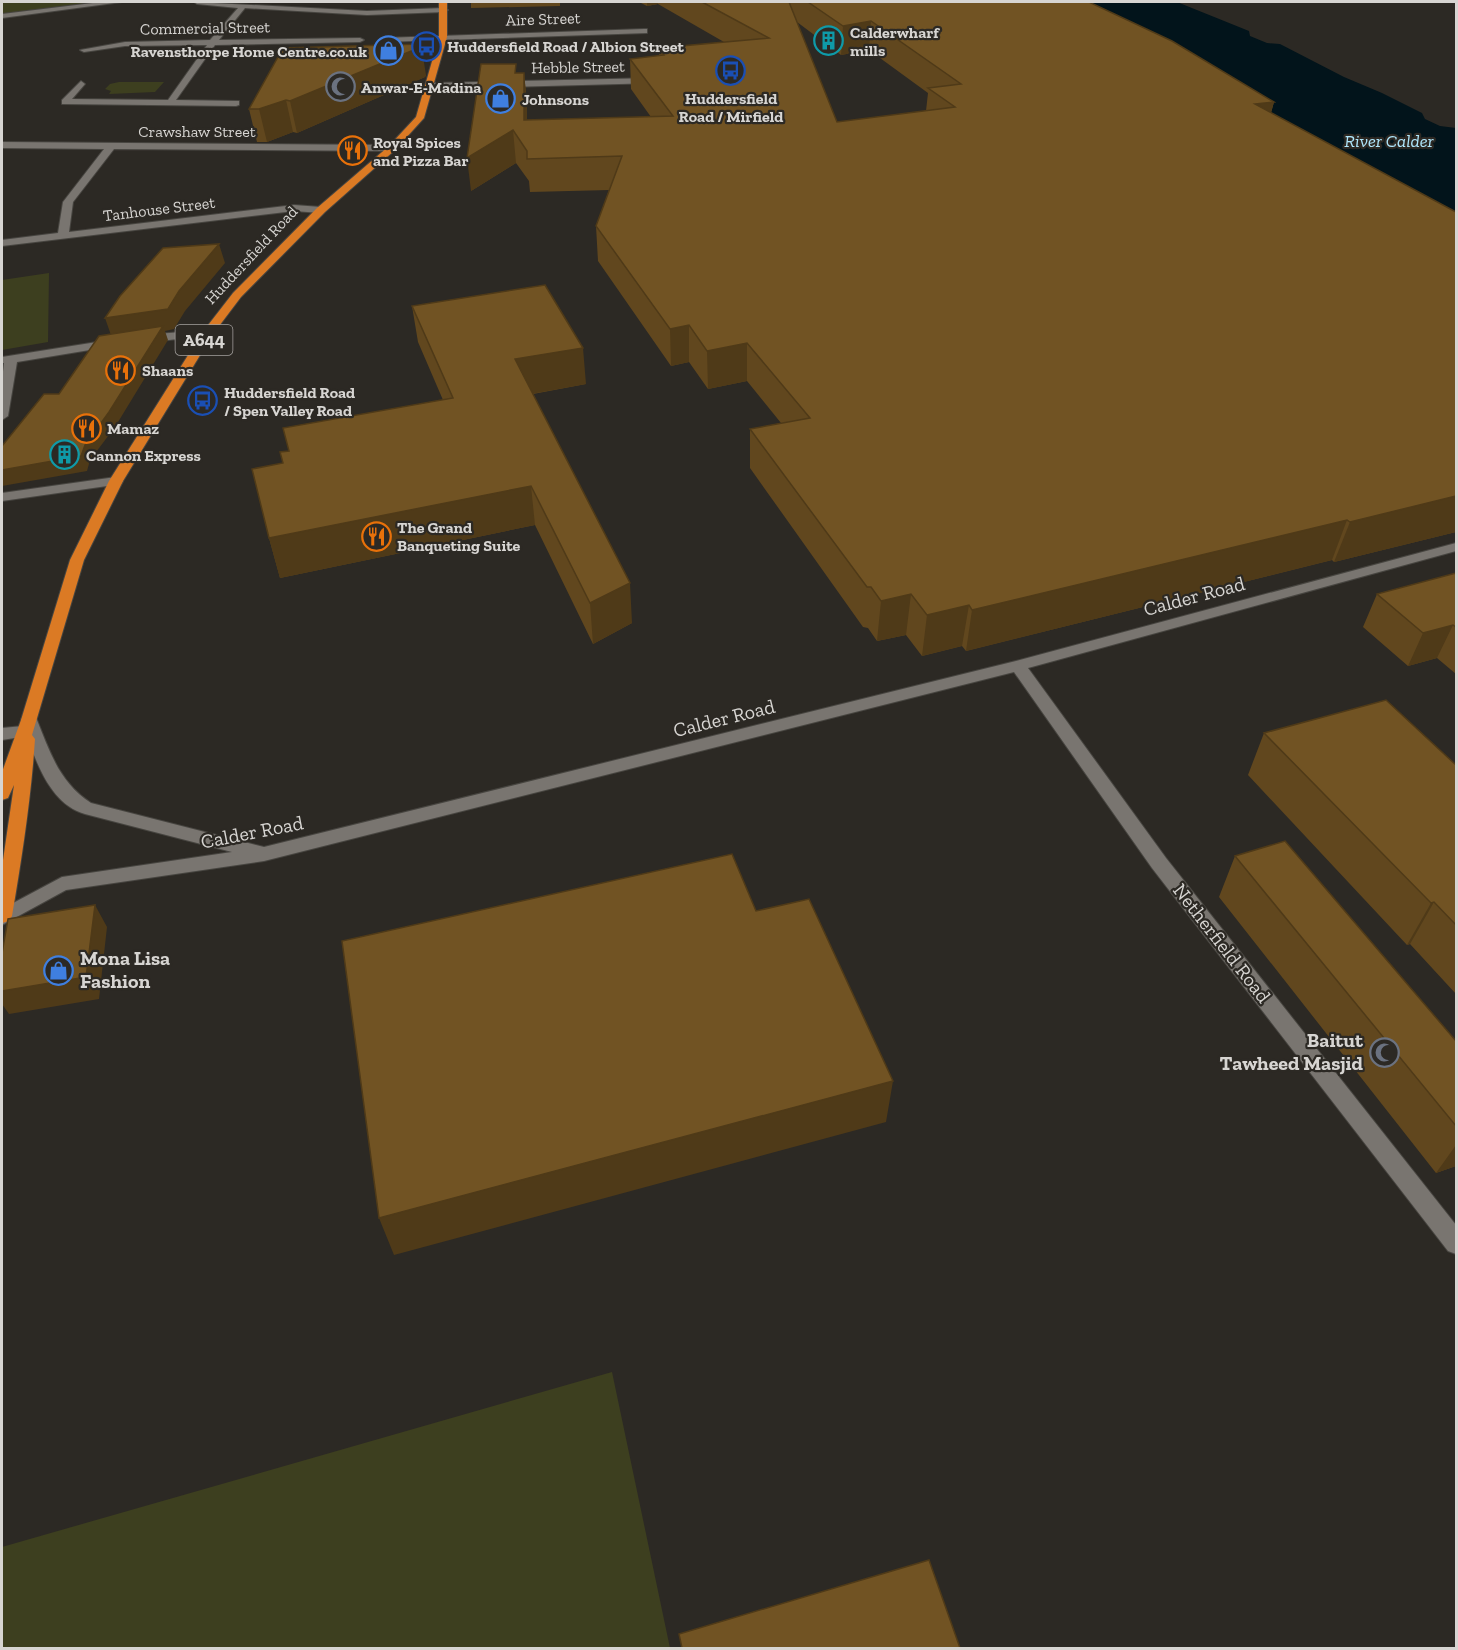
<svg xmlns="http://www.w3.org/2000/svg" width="1458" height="1650" font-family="'Zilla Slab',serif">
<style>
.green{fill:#3d3f1f}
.water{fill:#02141b}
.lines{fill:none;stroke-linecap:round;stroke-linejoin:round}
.minor-casing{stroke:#474540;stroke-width:2}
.highway-casing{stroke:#474540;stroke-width:2}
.minor{fill:#797570;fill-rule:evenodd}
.highway{fill:#db7a24;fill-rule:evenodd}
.wall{fill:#61471e;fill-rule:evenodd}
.shaded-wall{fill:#4f3a18}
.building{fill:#715323;stroke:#4f3a18;stroke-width:1.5}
.labels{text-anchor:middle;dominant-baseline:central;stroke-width:4.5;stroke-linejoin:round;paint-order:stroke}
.far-street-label{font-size:16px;fill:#d7d5d2;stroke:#2c2924}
.far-poi-label{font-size:16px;font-weight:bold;fill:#d7d5d2;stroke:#2c2924;text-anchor:start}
.far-water-label{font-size:18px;font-style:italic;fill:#afe6fb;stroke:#2c2924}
.shield{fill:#2c2924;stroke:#a4a19e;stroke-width:1.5}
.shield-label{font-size:18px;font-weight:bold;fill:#d7d5d2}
.street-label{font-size:20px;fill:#d7d5d2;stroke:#2c2924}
.poi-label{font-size:20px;font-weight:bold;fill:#d7d5d2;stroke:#2c2924;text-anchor:start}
</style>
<rect width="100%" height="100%" fill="#2c2924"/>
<path class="green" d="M2 2H86V4L2 16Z
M119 82H164L155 92 109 94 111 91 105 89 110 84Z
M49 273 48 342 2 350V280Z
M612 1372 670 1648H2V1547Z"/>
<path class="water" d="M1033 2H1177L1249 31 1250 36 1267 43 1280 44 1344 77 1382 93 1422 113 1425 119 1440 126 1456 128V225Z"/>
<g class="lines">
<defs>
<path id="minor" d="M101 2H122L2 18V14Z
M194 2 367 11 444 8 448 10 444 12 367 15 245 8 219 40 360 38 364 40 360 42 215 45 176 100 239 101V105L236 106 62 104V100L81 81 85 84 72 99 168 100 207 45 125 46 84 52 80 50 125 42 210 40 238 8 197 4Z
M644 29H647V33L383 42 379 40 383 38Z
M654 78 657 79V83L431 89 427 86 431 83Z
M2 142 392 145 397 148 392 151 114 149 73 202 69 232 294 205 321 207 326 210 321 213 294 211 2 246V240L58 233 63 202 104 149 2 148Z
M208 330 214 333 212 335 143 343 137 339 143 335Z
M116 339 122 343 120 345 17 362 8 416 2 420V380L4 363H2V357Z
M116 477 121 478 123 481 121 484 2 501V493Z
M1456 543V551L1028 668 1166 858 1456 1225V1254L1448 1251 1152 868 1014 672 264 861 66 890 2 925V909L62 877 232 852 85 814C52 805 37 765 27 736L2 740V728L23 726 21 720 23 716H35L37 720C50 753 60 783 91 803L264 847 1016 661Z"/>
<path id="highway" d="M439 2H447V37L424 118 395 150 325 212 241 297 213 334 123 481 84 560 32 735 35 739C31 799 22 857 12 916L9 921 2 923V867L14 785 8 798 2 800V772L21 720 70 560 109 481 202 333 233 293 317 208 389 146 416 117 439 37Z"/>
</defs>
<use href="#minor" class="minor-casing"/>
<use href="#highway" class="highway-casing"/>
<use href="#minor" class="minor"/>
<use href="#highway" class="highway"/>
</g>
<path class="wall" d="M471 2H560V6L471 8Z
M639 2H1089L1274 102 1271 113 1456 532 1334 562 1332 560 966 651 962 646 922 656 906 635 877 641 868 628 863 627 750 468V429L781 423 747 381 708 389 689 362 671 366 598 261 596 226 609 190 530 192 529 181 516 163 471 191 517 73H524L527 103V120L651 117 631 89 630 59 659 56V48L724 42 658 4 647 6ZM797 22 841 55 869 50 928 93 926 111 837 122Z
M283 48 426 75 425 77 297 133 293 132 267 142H257L249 109Z
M412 306 586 384 533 394 632 623 593 644 535 525 280 578 269 538 283 463 289 451 283 428 443 400 418 342Z
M1456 573V674L1437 658 1408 666 1363 627 1377 594Z
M1264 733 1456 765V994L1410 944 1407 945 1248 775Z
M1235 856 1456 1041V1166L1436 1173 1219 897Z"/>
<path class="shaded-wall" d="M647 2H658V4L647 6Z
M871 21 869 50 841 55 843 26Z
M421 44 426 75 425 77 297 133 290 101Z
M524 73 527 103V152L524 120Z
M286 100 293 132 267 142 259 109Z
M1274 102 1265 133 1255 104Z
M513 130 516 163 471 191 467 158Z
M219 244 225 263 185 311 174 329 165 331 168 340 115 427 90 460 87 471 2 486V470L112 338 105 318Z
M689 325V362L671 366 670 329Z
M747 343V381L708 389 707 351Z
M583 348 586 384 520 396 515 359Z
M531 486 535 525 280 578 269 538Z
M1456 496V532L1334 562 1350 522Z
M1347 520 1332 560 966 651 972 610Z
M630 583 632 623 593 644 590 603Z
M911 594 906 635 877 641 881 601Z
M969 605 962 646 922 656 927 615Z
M1453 625 1437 658 1408 666 1423 633Z
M1434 902 1410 944 1407 945 1431 903Z
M95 905 107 927 99 999 9 1014 2 1004V991Z
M893 1081 886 1122 394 1255 379 1218Z
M1456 1145V1166L1436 1173Z"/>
<path class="building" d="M702 2H789L837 122 955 107 928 88 961 84 871 21 843 26 808 2H1089L1172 41 1274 102 1255 104 1456 212V496L1350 522 1347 520 972 610 969 605 927 615 911 594 881 601 871 587H867L750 429 810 418 747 343 707 351 689 325 670 329 596 226 622 156 527 159V151L513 130 467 158 481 64H516L515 73H524V120L673 116 630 59 664 55 659 48 769 38Z
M421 44V47L290 101 286 100 259 109H249L283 48Z
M219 244 179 291 168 309 105 318 120 296 163 248Z
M545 285 583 348 515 359 630 583 590 603 531 486 269 538 252 469 283 463 280 452 289 451 283 428 453 398 412 306Z
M163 326 109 412 85 445 81 456 2 470V446L44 394H59L99 336Z
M1456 573V627L1453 625 1423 633 1377 594Z
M1386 700 1456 765V925L1434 902 1431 903 1264 733Z
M1285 841 1456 1041V1126L1235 856Z
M732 854 756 911 809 899 893 1081 379 1218 342 941Z
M95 905 86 977 2 991V953L8 919Z
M929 1560 960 1648H682L679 1634Z"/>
<defs>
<symbol id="building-ring" viewBox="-11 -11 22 22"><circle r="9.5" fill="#2c2924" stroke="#0f9aa8" stroke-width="1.5"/><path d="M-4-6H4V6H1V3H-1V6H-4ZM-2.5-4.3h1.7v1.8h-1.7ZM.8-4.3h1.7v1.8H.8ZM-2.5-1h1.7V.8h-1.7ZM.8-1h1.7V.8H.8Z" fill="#0f9aa8"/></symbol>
<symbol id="bus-ring" viewBox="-11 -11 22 22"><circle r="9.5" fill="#2c2924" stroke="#1a4fb4" stroke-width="1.5"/><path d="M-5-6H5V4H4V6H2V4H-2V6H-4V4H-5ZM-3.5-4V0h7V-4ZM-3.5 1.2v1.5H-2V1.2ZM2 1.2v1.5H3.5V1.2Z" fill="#1a4fb4"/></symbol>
<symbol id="shop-ring" viewBox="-11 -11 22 22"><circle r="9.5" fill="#2c2924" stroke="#3f7fe0" stroke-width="1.5"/><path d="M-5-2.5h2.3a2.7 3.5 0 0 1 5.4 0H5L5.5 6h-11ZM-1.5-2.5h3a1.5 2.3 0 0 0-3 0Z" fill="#3f7fe0"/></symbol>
<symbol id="mosque-ring" viewBox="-11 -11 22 22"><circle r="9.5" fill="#2c2924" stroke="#6b7280" stroke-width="1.5"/><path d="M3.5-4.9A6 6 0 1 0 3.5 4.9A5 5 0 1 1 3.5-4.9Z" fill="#6b7280"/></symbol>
<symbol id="restaurant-ring" viewBox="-11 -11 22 22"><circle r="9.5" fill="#2c2924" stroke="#e8710a" stroke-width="1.5"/><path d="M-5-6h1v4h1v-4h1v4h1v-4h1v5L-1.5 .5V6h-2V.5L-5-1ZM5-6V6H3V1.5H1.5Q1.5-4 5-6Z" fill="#e8710a"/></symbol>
</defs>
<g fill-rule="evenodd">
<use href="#building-ring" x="812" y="24" width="33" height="33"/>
<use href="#bus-ring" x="410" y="30" width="33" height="33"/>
<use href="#shop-ring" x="372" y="34" width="33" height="33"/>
<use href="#bus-ring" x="714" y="54" width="33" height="33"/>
<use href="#mosque-ring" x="324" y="70" width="33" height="33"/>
<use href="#shop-ring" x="484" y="82" width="33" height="33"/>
<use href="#restaurant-ring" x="336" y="134" width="33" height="33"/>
<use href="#restaurant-ring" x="104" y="354" width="33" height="33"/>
<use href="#bus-ring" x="186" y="384" width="33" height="33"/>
<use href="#restaurant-ring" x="70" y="412" width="33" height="33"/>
<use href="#building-ring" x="48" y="438" width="33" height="33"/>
<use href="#restaurant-ring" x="360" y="520" width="33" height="33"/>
<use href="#shop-ring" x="42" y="954" width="33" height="33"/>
<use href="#mosque-ring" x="1368" y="1036" width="33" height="33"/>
</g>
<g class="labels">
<g class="far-street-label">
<text transform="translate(543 19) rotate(-2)">Aire Street</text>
<text transform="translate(205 28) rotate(-1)">Commercial Street</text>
<text transform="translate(578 67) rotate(-1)">Hebble Street</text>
<text x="197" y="131">Crawshaw Street</text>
<text transform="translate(159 209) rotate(-7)">Tanhouse Street</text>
<text transform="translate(251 255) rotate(-47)">Huddersfield Road</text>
</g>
<g class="far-poi-label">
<text x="850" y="32">Calderwharf<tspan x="850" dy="18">mills</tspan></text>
<text x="447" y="46">Huddersfield Road / Albion Street</text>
<text x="367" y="51" text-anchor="end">Ravensthorpe Home Centre.co.uk</text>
<text x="361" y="87">Anwar-E-Madina</text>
<text x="731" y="98" text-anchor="middle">Huddersfield<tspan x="731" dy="18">Road / Mirfield</tspan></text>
<text x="522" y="99">Johnsons</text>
<text x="373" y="142">Royal Spices<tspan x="373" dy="18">and Pizza Bar</tspan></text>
<text x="142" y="370">Shaans</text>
<text x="224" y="392">Huddersfield Road<tspan x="224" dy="18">/ Spen Valley Road</tspan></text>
<text x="107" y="428">Mamaz</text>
<text x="86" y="455">Cannon Express</text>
<text x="397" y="527">The Grand<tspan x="397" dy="18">Banqueting Suite</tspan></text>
</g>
<g class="far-water-label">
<text x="1389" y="141">River Calder</text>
</g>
<rect class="shield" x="175.5" y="325" width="57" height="30" rx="4.5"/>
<g class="shield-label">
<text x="204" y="340">A644</text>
</g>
<g class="street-label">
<text transform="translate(1194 596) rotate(-15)">Calder Road</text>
<text transform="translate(724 718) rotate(-14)">Calder Road</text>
<text transform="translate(252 832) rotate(-11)">Calder Road</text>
<text transform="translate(1222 943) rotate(52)">Netherfield Road</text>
</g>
<g class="poi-label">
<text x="80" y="958">Mona Lisa<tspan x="80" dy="23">Fashion</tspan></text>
<text x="1363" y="1040" text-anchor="end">Baitut<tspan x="1363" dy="23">Tawheed Masjid</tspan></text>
</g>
</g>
<rect width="1458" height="1650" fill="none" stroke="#d7d5d2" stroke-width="6"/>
</svg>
